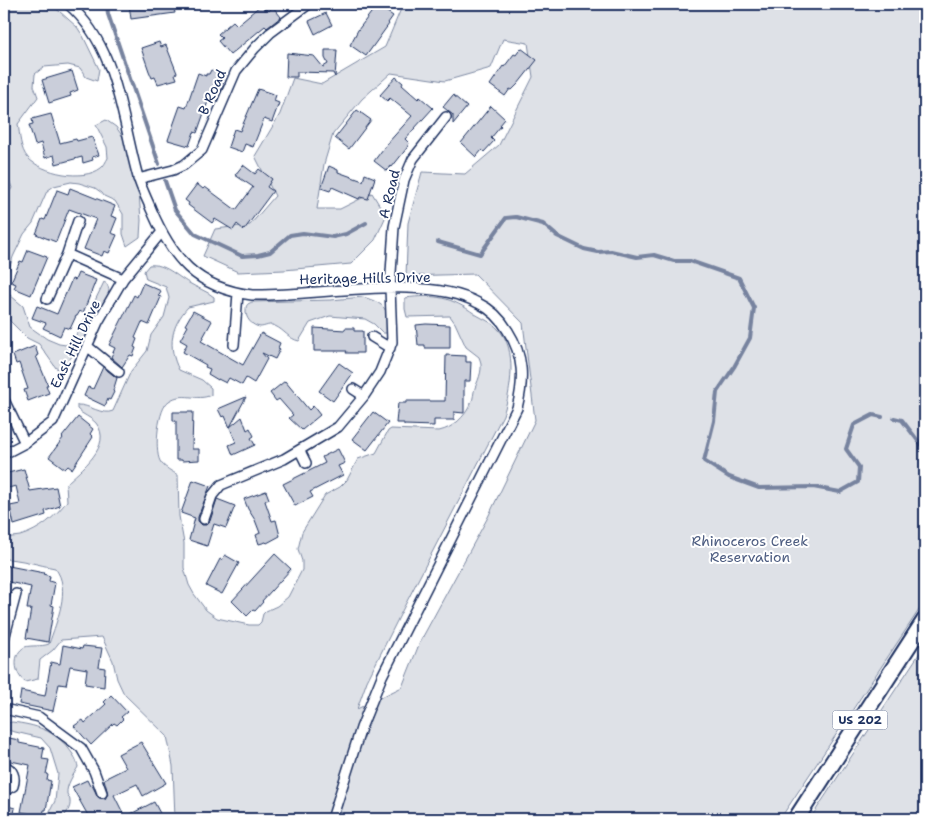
<svg xmlns="http://www.w3.org/2000/svg" width="929" height="823" font-family="'Shantell Sans',sans-serif">
<style>
.green{fill:#dee1e7;stroke:#7c88a2}
.lines{fill:none;stroke-linecap:round;stroke-linejoin:round}
.stream{stroke:#77839f;stroke-width:4}
.building{fill:#caceda;stroke:#1b2f5e}
.street-casing{stroke:#1b2f5e;stroke-width:12}
.primary-casing{stroke:#1b2f5e;stroke-width:19}
.street{stroke:#fff;stroke-width:9}
.primary{stroke:#fff;stroke-width:15}
.labels{text-anchor:middle;dominant-baseline:central;stroke-width:4;stroke-linejoin:round;paint-order:stroke}
.shield{fill:#fff;stroke:#5f6d8e;stroke-width:1}
.shield-label{font-size:12px;font-weight:bold;fill:#1b2f5e}
.street-label{font-size:14px;fill:#1b2f5e;stroke:#fff}
.park-label{font-size:14px;fill:#4c5c80;stroke:#fff}
</style>
<rect width="100%" height="100%" fill="#fff"/>
<filter id="ink" filterUnits="userSpaceOnUse"><feTurbulence type="fractalNoise" baseFrequency=".02" numOctaves="2"/><feDisplacementMap in="SourceGraphic" scale="10" xChannelSelector="R" yChannelSelector="G"/><feConvolveMatrix kernelMatrix="1 2 1 2 8 2 1 2 1" color-interpolation-filters="sRGB"/></filter>
<g filter="url(#ink)">
<path class="green" d="M4 4H49L59 11 77 27 83 36 99 69 97 81 86 77 80 68 68 65 44 67 35 74 34 86 38 97 18 124C20 135 20 149 28 158 42 173 83 182 101 168 104 166 106 161 108 158L107 147 96 125 106 120 116 127 123 137 138 179 141 220 140 237 127 246 123 234V214L115 201 104 196 102 193 95 188 79 183 71 182 54 186 47 191 33 223 24 234 13 257 5 282 4 290 23 306 30 327 47 339 59 344 66 345 73 340 90 311 104 282 107 284C108 286 109 289 109 291 108 304 71 363 60 369L56 368 39 344 27 338 4 315V196L10 191 12 188 4 166Z
M403 4H925V601L780 819H175L173 766 167 736 124 694 117 679 113 661 102 637 61 640 53 650 40 660 38 679 25 682C14 674 12 653 25 647 31 645 41 647 49 644 56 622 72 589 55 568 38 565 21 559 4 559V538C9 537 15 537 20 536 40 530 55 517 67 501L66 484C80 470 114 446 96 423 91 417 82 415 77 409V405C89 404 102 416 113 411L131 371 147 351 151 335 164 317 169 298 166 287 146 279 144 271 149 265C165 263 176 276 189 283 197 288 207 291 214 297V301L188 307C171 326 167 346 179 370L202 380 211 388V395C197 402 183 391 169 401 158 408 154 449 160 461 163 467 173 472 178 475L179 516 184 543V568L189 585 194 594 206 610 217 618 249 625H258L261 622 263 614 266 611 277 606 288 597 302 570V561L298 549 302 532 325 495 340 487 347 480 358 459 376 453 388 431 391 429 439 431C453 428 465 417 471 403 474 398 473 393 475 388 479 378 484 368 479 357L466 347 455 323 450 316 407 317 405 309V298C435 294 451 297 475 314 483 319 492 322 498 329 518 348 511 391 503 415L404 607 367 681 357 709 402 687 420 642 488 517 535 420 523 323 475 274 406 276 408 223 422 172 465 174 499 145 533 77 528 43 503 39 491 68 445 81 391 73 362 99 333 134 324 164 317 209H340L372 193 386 216 375 240 351 264 284 270 238 272 203 256 215 229 250 225 275 196 255 156 280 114 293 78 322 84 385 47Z
M363 297C386 304 389 309 388 333H383L374 324 365 319 330 316 310 323 299 341C289 339 284 330 275 326 270 323 265 327 260 327 252 326 245 318 246 310 246 305 247 304 252 302L331 300Z
M925 645V819H810Z
M12 722C36 725 54 730 69 749 73 754 77 760 78 767 74 774 66 785 67 794 68 796 70 798 70 801 71 808 66 814 62 819H46L55 801 58 774 50 748 41 738 11 731 4 728V724Z"/>
<g class="lines">
<path class="stream" d="M107 4 108 14 159 164
M165 181 175 210 195 234 242 256 258 255 270 252 290 235 303 233 333 237 346 234 366 223
M438 242 480 254 506 218 516 217 543 224 557 236 584 249 598 252 611 251 637 257 654 255 674 261H690L739 278 754 308 750 338 734 367 717 392 714 421 704 461 729 477 759 488 813 487 840 492 858 482 859 467 846 449 854 425 873 415 882 417
M894 418 902 420 925 450"/>
</g>
<path class="building" d="M129 4H173L175 13 131 19Z
M261 5 265 10 267 9 269 11 273 7 281 17 267 28 265 26 230 55 218 41 222 38 218 34 233 21 237 25Z
M377 5 393 16 388 23 389 24 366 56 350 45 358 30Z
M326 13 332 25 315 34 309 21Z
M159 42 161 47 166 45 177 73 175 74 177 79 158 84 155 77 152 78 149 71 141 48Z
M521 48 537 60 518 84 512 90 510 89 505 96 490 85 503 66 504 67 514 54 516 55Z
M325 50H337L335 77 333 73 297 72V77H286L287 53 314 56 323 67 328 64 325 58Z
M211 70 226 75 220 92 212 90 197 133 194 132 189 146 168 140 180 106 186 108 198 73 206 76V74H209Z
M72 71 78 90 70 93 71 96 49 103 42 80Z
M396 77 403 83 402 85 418 99 420 97 433 108 405 139 409 143 407 148 392 167 391 166 387 171 374 161 386 145 412 116 390 98 387 101 380 95Z
M258 89 276 95 274 101 279 103 272 122 264 119 253 147 245 144 242 152 228 147 234 129 240 131Z
M453 95 467 107 453 124V115L443 107Z
M491 106 505 119 500 125 501 126 491 138 494 141 484 152 482 150 476 157 461 143Z
M357 110 371 120 349 149 335 138Z
M51 114 60 143 76 139 77 141 92 137 99 155 92 157 93 160 83 163 82 157 56 164 54 155 45 158 41 143 35 145 29 125 33 124 32 119Z
M243 165 255 174 259 169 272 179 267 187 273 191 244 230 237 224 233 230 215 219 212 223 188 205 189 203 185 200 197 184 203 189 205 187 236 210 253 187 235 175Z
M329 166 338 170V172L363 181 365 174 375 178 368 199 360 197 359 199 332 187 330 191 321 188Z
M70 188 115 206 111 216 117 218 111 233 117 235 109 253 104 251 102 256 84 249 96 219 69 209 56 242 36 234 42 219 45 220 57 190 68 194Z
M28 250 47 257 31 295 14 288 16 284 11 282 20 261 23 262Z
M78 273 96 280 83 313 80 311 77 316H76L70 329 64 327 60 336 43 328 46 323 32 318 37 306 57 314 72 279 75 280Z
M143 283 161 291 158 296 161 297 149 325 142 322 135 338 137 339 134 347 136 348 133 356 130 355 122 367 111 357 115 348 109 345 134 295 137 297Z
M193 311 212 321 201 341 243 365 261 333 280 343 278 348 280 349 275 359 262 353 267 359 254 383 246 378 242 385 229 378 226 383 218 379V380L208 374 210 369 205 367 206 365 183 352 187 344 180 340 188 326 185 325Z
M426 324 450 325V348H425V345H418L416 325Z
M314 328 345 330V328H354V331H363V353H346L347 351H314Z
M35 346 38 355 36 356 48 385H46L49 393 28 401 24 390 28 389 19 363 16 364 13 355Z
M446 355 466 356V362H471L470 381H464V413L454 412V420H434V426L404 425V423H396L398 403H406V401H445Z
M339 363 353 373 333 401 319 391Z
M103 367 117 378 113 391 114 392 110 400 108 399 105 406 84 396 88 387 93 389Z
M285 381 309 410 313 406 320 415 302 430 289 418 293 415 279 399 276 401 270 393Z
M246 397 230 427 242 417 247 430 250 428 254 436 251 438 255 445 233 455 229 445 236 442 225 416 222 417 218 409Z
M173 412H193L192 449H199V460L182 461V460H176V421H173Z
M373 412 388 423 367 450 352 439Z
M78 417 93 429 90 434 93 437 72 469 68 466 65 469 49 457 63 438 62 437Z
M338 449 345 463 338 466 343 475 310 492 313 497 295 506 283 484 325 463 322 457Z
M24 469 30 491 56 487 60 506 45 511 46 515 14 525 10 506 20 504 16 486 4 489V474Z
M193 480 210 486 198 517V521L202 525H206L210 521 217 499 235 506 226 528 214 524 207 546 189 540 195 518 181 513Z
M266 491 269 499 265 501 272 521 276 520 280 536 267 543 266 542 259 544 256 535 260 533 255 520 248 509 244 499Z
M275 554 291 569 262 601 263 602 255 611 253 610 247 616 232 601Z
M225 555 239 563 222 594 206 586 220 559 222 560Z
M4 565 44 573 43 574 50 576 49 581 55 583 51 605 54 606 48 642 26 638 31 609H27L31 587 4 581Z
M63 645 82 649 83 646 102 648 99 667 105 668 104 687 85 684 87 669 70 666 66 685 59 684 53 711 19 704 21 691 45 696 51 662 60 664Z
M111 695 127 712 121 717 123 719 117 725 114 723 91 745 74 726 83 720 85 723 106 704 104 702Z
M4 737 19 740V743L44 748 42 759 49 760 46 774 48 775 47 780 51 781 46 810H44L43 816 21 812 30 765 6 760 7 757H4Z
M141 742 166 783 143 796 137 784 114 795 125 817 154 802 163 819H90L72 787 87 780 90 786 92 785 98 797 105 799 108 794 104 779 126 768 118 754Z
M4 805 15 808 13 819H4Z"/>
<g class="lines">
<defs>
<path id="street" d="M68 4C118 47 121 117 138 177 141 188 147 199 151 209 172 258 196 288 252 295 314 297 426 273 478 303 491 309 501 319 508 331 524 356 524 380 517 408L382 676 361 728 332 819
M138 179 173 170 184 165 202 150 236 71 255 48 270 33 309 4
M67 254 123 279
M47 299 67 254 78 221
M372 337 390 348
M234 345 238 293
M87 346 119 372
M353 389 364 396
M4 400 25 443
M300 451 306 463
M4 454 25 443 53 422 98 322 123 279 161 233
M204 519 212 496 221 485 284 459 338 427 364 396 380 372 392 342 390 288 394 227 404 180 413 159 446 117
M4 639 16 594
M4 709 39 717 81 748 94 771 102 793
M4 766C13 769 16 777 13 786L4 791"/>
<path id="primary" d="M796 819 925 620"/>
</defs>
<use href="#street" class="street-casing"/>
<use href="#primary" class="primary-casing"/>
<use href="#street" class="street"/>
<use href="#primary" class="primary"/>
</g>
</g>
<g class="labels">
<rect class="shield" x="832.5" y="710.5" width="55" height="19" rx="4"/>
<g class="shield-label">
<text x="860" y="720">US 202</text>
</g>
<g class="street-label">
<text transform="translate(212 92) rotate(-66)">B Road</text>
<text transform="translate(389 194) rotate(-76)">A Road</text>
<text transform="translate(365 278) rotate(-1)">Heritage Hills Drive</text>
<text transform="translate(75 344) rotate(-64)">East Hill Drive</text>
</g>
<g class="park-label">
<text x="750" y="541">Rhinoceros Creek<tspan x="750" dy="16">Reservation</tspan></text>
</g>
</g>
<rect width="929" height="823" fill="none" stroke="#fff" stroke-width="20"/>
<rect x="10" y="10" width="909" height="803" fill="none" stroke="#1b2f5e" stroke-width="2" filter="url(#ink)"/>
</svg>
